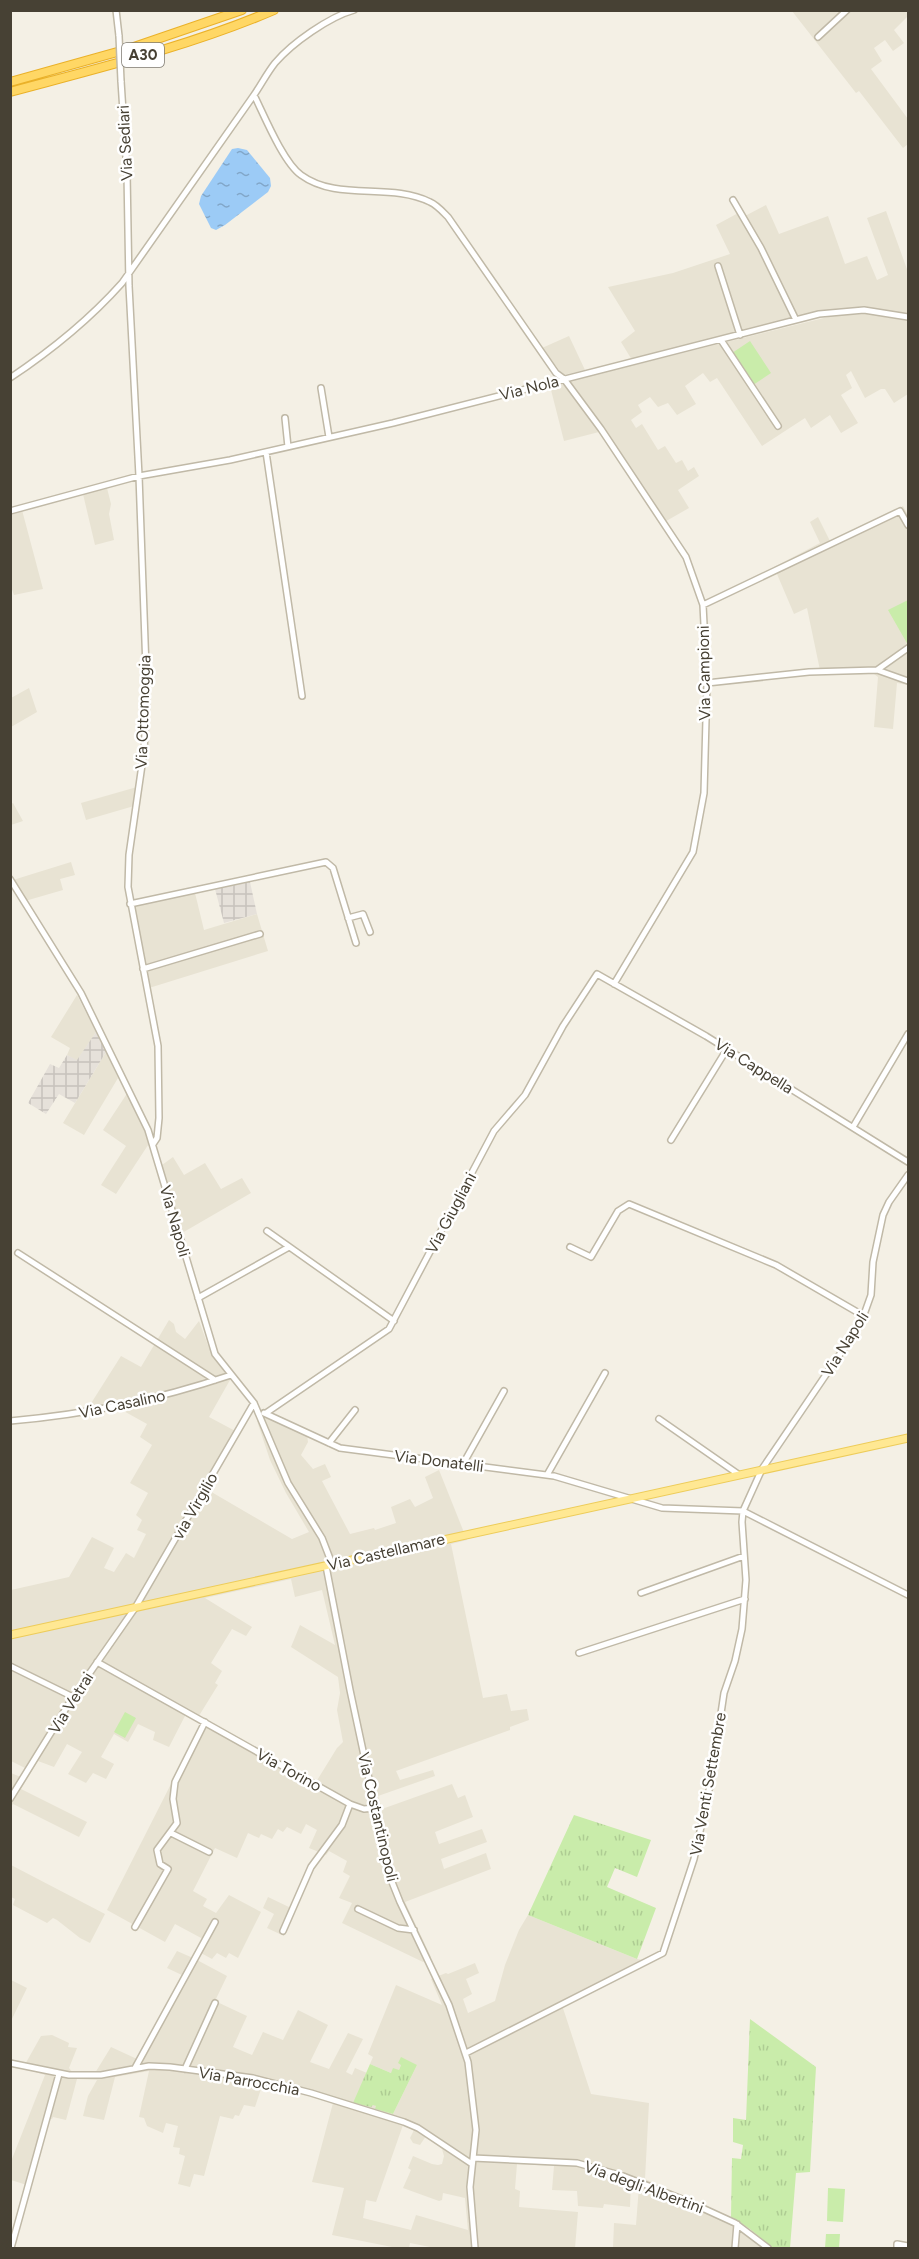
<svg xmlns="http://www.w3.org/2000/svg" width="919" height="2259" font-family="Figtree,sans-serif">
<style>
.residential{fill:#e8e3d3;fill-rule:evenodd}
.industrial{fill:url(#industrial-grid)}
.grass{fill:url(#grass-tufts)}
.green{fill:#c9ecaa}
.water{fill:url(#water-ripples)}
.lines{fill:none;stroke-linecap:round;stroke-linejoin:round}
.minor-casing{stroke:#c0b9a7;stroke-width:8}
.major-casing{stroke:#edcc5a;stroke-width:9}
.highway-casing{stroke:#eab129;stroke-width:10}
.minor{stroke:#fff;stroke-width:5}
.major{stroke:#ffe893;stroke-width:7}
.highway{stroke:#ffd765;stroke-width:8}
.minor-bridge-casing{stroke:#c0b9a7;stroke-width:8;stroke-linecap:butt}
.minor-bridge{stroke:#fff;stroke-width:5}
.labels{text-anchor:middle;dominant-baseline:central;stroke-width:5;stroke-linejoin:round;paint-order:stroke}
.shield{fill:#fff;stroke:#7e7a71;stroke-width:1.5}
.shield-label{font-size:15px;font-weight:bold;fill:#474134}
.street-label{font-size:16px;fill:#474134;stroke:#fff}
</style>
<defs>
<pattern id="industrial-grid" width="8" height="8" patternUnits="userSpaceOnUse" patternTransform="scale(1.5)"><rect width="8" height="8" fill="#e6e1da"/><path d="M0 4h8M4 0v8" fill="none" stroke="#c7c2bc"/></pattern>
<pattern id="grass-tufts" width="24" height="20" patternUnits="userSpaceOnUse" patternTransform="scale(1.5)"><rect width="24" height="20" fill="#c9ecaa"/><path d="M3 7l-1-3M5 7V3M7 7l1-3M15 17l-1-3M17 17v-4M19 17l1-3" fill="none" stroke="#aecc93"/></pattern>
<pattern id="water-ripples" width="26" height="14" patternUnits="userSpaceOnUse" patternTransform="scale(1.5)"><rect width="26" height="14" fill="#9ccbf6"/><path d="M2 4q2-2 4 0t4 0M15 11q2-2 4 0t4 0" fill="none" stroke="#81a6c8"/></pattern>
</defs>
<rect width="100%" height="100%" fill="#f4f0e5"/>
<path class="residential" d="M792 11H908V16L894 30 904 43 893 51 885 40 874 48 882 61 871 69 908 119V144L903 148 859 91 856 93Z
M766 205 779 234 828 216 845 264 867 256 877 280 888 275 867 218 886 211 908 272V316L852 309 632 360 621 342 635 331 608 287 673 273 730 254 716 225 742 211 745 216Z
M867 314 908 321V394L894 403 885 389H881L865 398 851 371 846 375 852 388 841 395 858 423 841 433 830 415 811 428 805 418 762 446 717 378 710 382 703 373 685 386 696 404 677 415 668 403 658 407 650 397 638 405 642 412 631 420 636 428 642 424 658 450 665 446 676 463 682 460 688 471 694 467 699 476 678 490 689 508 661 524 599 432 564 441 550 386 836 315Z
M569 336 585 370 563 375 542 348Z
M107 488 111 504 109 514 114 540 95 545 83 494Z
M903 506 908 515V685L897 683 893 729 874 727 878 677 874 674 821 675 807 608 794 614 774 567 820 543 810 522 818 517 832 545Z
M22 510 43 589 14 595 10 584V513Z
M29 688 37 712 11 727V698Z
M137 787 134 806 86 820 81 803Z
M13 803 23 821 11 825V804Z
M71 862 75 875 60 879 63 890 25 901 13 880Z
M195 893 204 930 257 914 268 951 149 988 133 906Z
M77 995 96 1032 77 1061 67 1055 70 1048 51 1037Z
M106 1052 118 1078 84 1135 63 1123Z
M128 1092 150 1142 116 1194 101 1185 126 1146 103 1130Z
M173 1157 184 1175 205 1163 221 1189 242 1178 251 1193 182 1233 162 1165Z
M169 1320 174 1324 176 1332 185 1339 199 1321 209 1348 230 1380 209 1417 239 1433 208 1490 292 1539 309 1532 286 1493 270 1460 257 1421 271 1413 307 1435 308 1442 301 1455 313 1469 325 1464 331 1477 322 1481 350 1534 374 1528 375 1530 396 1523 391 1507 410 1499 415 1507 433 1498 425 1477 439 1470 467 1540 451 1544 483 1698 507 1694 511 1711 527 1709 529 1720 510 1727V1730L396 1771 400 1780 433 1770 435 1776 378 1796 382 1809 452 1784 458 1798 465 1795 473 1817 435 1832 439 1844 482 1829 487 1842 441 1859 444 1869 486 1853 491 1869 405 1902 431 1957 423 1962 342 1923 352 1903 339 1898 350 1876 343 1872 347 1861 329 1851 326 1855 309 1848 317 1830 306 1824 301 1834 287 1827 283 1832 278 1829 272 1839 261 1834 259 1838 248 1833 237 1858 215 1848 193 1891 207 1899 203 1906 216 1913 229 1895 261 1912 238 1958 229 1953 226 1958 217 1953 212 1959 201 1953 197 1960 227 1976 215 2001 247 2016 233 2047 252 2055 263 2032 283 2040 298 2010 328 2025 310 2062 329 2069 348 2033 363 2039 346 2072 352 2075 355 2068 367 2073 354 2103 373 2104 376 2106V2109L393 2114 417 2065H401L399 2070 391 2073 370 2064 373 2057 368 2054 396 1985 442 2005 431 1979 446 1973 448 1974 475 1963 479 1973 466 1979 472 1994 463 1999 468 2013 495 2001 505 1965 519 1930 528 1915 637 1959 644 1960 653 1955 656 1960 562 2005 591 2094 649 2103 645 2179 731 2217 750 2229 772 2248H613L614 2223 636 2225 639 2186 631 2183 630 2207 604 2204 603 2208 578 2206 577 2191 552 2190 554 2166 517 2164 515 2189 520 2191 519 2207 578 2212 575 2248H435L410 2243 409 2248H397L332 2235 344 2188 312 2182 333 2103 314 2096 263 2083 255 2107 244 2105 239 2116 235 2115 233 2119 220 2116 204 2176 194 2174 190 2187 178 2184 185 2156 179 2154 180 2148 173 2147 178 2126 166 2123 163 2133 147 2126 144 2118 139 2117 149 2071 115 2077 104 2120 83 2116 88 2096 97 2080 77 2079 66 2120 53 2117 52 2119H48L30 2186 11 2180 10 2164 45 2075 23 2068 41 2036 52 2035 69 2043 68 2047 77 2048 69 2068 73 2073H95L111 2047 137 2059 184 1976 167 1968 177 1951 193 1958 203 1939 175 1924 165 1942 107 1910 204 1719 316 1782 337 1748 343 1742 337 1710 340 1693 338 1677 291 1647 300 1625 335 1645 322 1590 295 1597 291 1579 205 1598 252 1627 246 1636 232 1629 211 1663 222 1671 215 1683 218 1685 197 1719 186 1714 169 1747 153 1740 155 1732 138 1724 128 1742 114 1734 101 1757 114 1764 106 1779 93 1773 86 1783 68 1774 82 1752 67 1744 54 1767 38 1761 21 1789 87 1822 79 1837 13 1804 11 1807V1773L23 1778 27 1769 11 1761V1590L69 1577 92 1537 114 1548 104 1568 114 1572 126 1553 134 1558 146 1534 137 1530 142 1520 136 1515 148 1493 130 1483 152 1445 140 1437 147 1424 120 1409 83 1416 121 1356 141 1367ZM403 2125 414 2130 410 2138 413 2143 420 2145 426 2136 442 2149 444 2156 442 2164 438 2165 432 2164 413 2156 408 2168 411 2170 403 2188 439 2201 442 2200 443 2193 465 2198 468 2230 416 2215 411 2230 363 2218 366 2200 376 2202Z
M11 1865 105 1914 90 1943 80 1938 57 1920 53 1918 47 1923 13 1905 15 1899 11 1897Z
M268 1897 291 1908 289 1914 293 1916 284 1936 267 1928 274 1914 263 1908Z
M11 1980 27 1988 11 2021Z"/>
<path class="industrial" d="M250 882 257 914 224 923 215 889Z
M96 1032 106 1052 75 1103 59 1094 46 1114 28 1103 50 1064 59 1068 67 1055 77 1060Z"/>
<path class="grass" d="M574 1815 651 1840 637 1877 615 1868 607 1887 656 1908 637 1959 528 1915Z
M750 2019 816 2067 810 2172 796 2173 790 2248H772L750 2229 731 2217 732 2158 741 2159 743 2145 733 2142V2118L746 2120Z
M401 2057 417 2065 393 2114 375 2109 376 2106 373 2105 371 2107 353 2103 370 2064 391 2073 393 2068 399 2070 401 2065 398 2063Z"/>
<path class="green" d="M750 341 771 373 753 385 732 353Z
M908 600V645L888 610Z
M125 1712 136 1718 125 1738 114 1732Z
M828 2188 845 2189 843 2222 827 2221Z
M826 2234H840L839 2248H825Z"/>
<path class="water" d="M238 148 247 150 270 178 271 186 268 192 225 225 216 230 211 228 199 204 201 196 232 149Z"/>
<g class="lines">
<defs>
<path id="minor" d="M116 10 119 36
M818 37 847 10
M121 81 127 173 129 286 139 476 147 696 144 751 129 855 128 887 158 1046 159 1118 157 1138 153 1144
M254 95C261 85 267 73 275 63 292 43 329 17 354 10
M733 200 761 248 796 320
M718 266 740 335
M721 340 778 426
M10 378C52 350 89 320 122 283L254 95C264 115 283 162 301 175 338 202 390 182 430 202 437 205 443 212 448 217L556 373 564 379 601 429 686 557 703 605 707 683 704 793 693 852 614 984
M321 388 329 437
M285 418 288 447
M266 452 302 696
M10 511 139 476 230 460 393 423 819 314 864 310 908 317
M703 605 900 511 908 525
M877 670 908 681
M707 683 809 672 877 670 908 648
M10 879 81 993 148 1130 215 1354 254 1403 288 1483 322 1538 332 1564
M130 904 326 862 333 868 356 943
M348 918 363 914 370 932
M143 969 260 934
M853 1127 908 1034
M671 1140 727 1049
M267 1231 394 1321
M570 1247 591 1257 618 1211 629 1204 776 1265 864 1316
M18 1253 215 1380
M198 1298 289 1247
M264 1413 340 1448 554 1476 662 1508 743 1511 908 1595
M266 1413 389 1329 494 1131 525 1095 563 1026 597 974 706 1036 908 1162
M659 1419 738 1474
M10 1421C89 1414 156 1400 231 1375
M329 1443 355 1410
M463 1464 504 1391
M547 1475 605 1373
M326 1566 350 1690 390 1877 400 1902 449 2005 468 2062 476 2130 470 2187 475 2248
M641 1593 744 1556
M579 1653 745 1599
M97 1662 350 1804 364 1809 375 1808
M10 1666 73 1697
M10 1799 73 1697 135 1608 254 1403
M171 1833 209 1852
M358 1909 398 1928 414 1930
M135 1927 168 1869 160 1864 157 1850 177 1823 173 1799 175 1782 205 1722
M283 1931 311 1867 342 1825 350 1804
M466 2053 663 1953 694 1859 711 1781 724 1693 735 1661 742 1629 746 1580 742 1522 743 1511 762 1469 861 1323 871 1295 873 1262 883 1215 889 1202 908 1175
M10 2063 69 2075H101L149 2066 170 2067 253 2078 311 2093 404 2122 418 2128 472 2164
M135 2068 215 1922
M185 2069 215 2003
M473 2158 577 2163 623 2176 687 2201 735 2223 768 2248
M11 2248 59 2074
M735 2248 737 2224
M897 2248V2244L908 2246"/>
<path id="major" d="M10 1635 908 1438"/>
<path id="highway" d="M10 82 128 49 242 10
M10 92C99 68 190 46 274 10"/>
</defs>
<use href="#minor" class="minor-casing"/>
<use href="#major" class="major-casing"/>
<use href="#highway" class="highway-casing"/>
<use href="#minor" class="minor"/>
<use href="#major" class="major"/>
<use href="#highway" class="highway"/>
<defs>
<path id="minor-bridge" d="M119 36 121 81"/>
</defs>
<use href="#minor-bridge" class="minor-bridge-casing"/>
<use href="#minor-bridge" class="minor-bridge"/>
</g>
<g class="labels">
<rect class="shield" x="122" y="43" width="42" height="24" rx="4.5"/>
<g class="shield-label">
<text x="143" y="55">A30</text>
</g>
<g class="street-label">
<text transform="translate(125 143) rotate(-93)">Via Sediari</text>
<text transform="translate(529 388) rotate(-14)">Via Nola</text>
<text transform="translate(704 673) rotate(-91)">Via Campioni</text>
<text transform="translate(143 712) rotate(-88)">Via Ottomoggia</text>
<text transform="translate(754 1066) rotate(32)">Via Cappella</text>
<text transform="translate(451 1213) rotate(-62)">Via Giugliani</text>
<text transform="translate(175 1221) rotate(74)">Via Napoli</text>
<text transform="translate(845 1344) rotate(-58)">Via Napoli</text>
<text transform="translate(122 1404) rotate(-12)">Via Casalino</text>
<text transform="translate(439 1461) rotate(7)">Via Donatelli</text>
<text transform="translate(195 1506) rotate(-60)">via Virgilio</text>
<text transform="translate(386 1552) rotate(-13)">Via Castellamare</text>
<text transform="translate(71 1703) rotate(-58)">Via Vetrai</text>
<text transform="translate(289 1770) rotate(29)">Via Torino</text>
<text transform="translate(708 1784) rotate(-80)">Via Venti Settembre</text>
<text transform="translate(378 1817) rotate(77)">Via Costantinopoli</text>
<text transform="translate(249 2081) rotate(10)">Via Parrocchia</text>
<text transform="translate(644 2187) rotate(20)">Via degli Albertini</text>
</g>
</g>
<rect width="919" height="2259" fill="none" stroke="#474134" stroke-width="24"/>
</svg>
